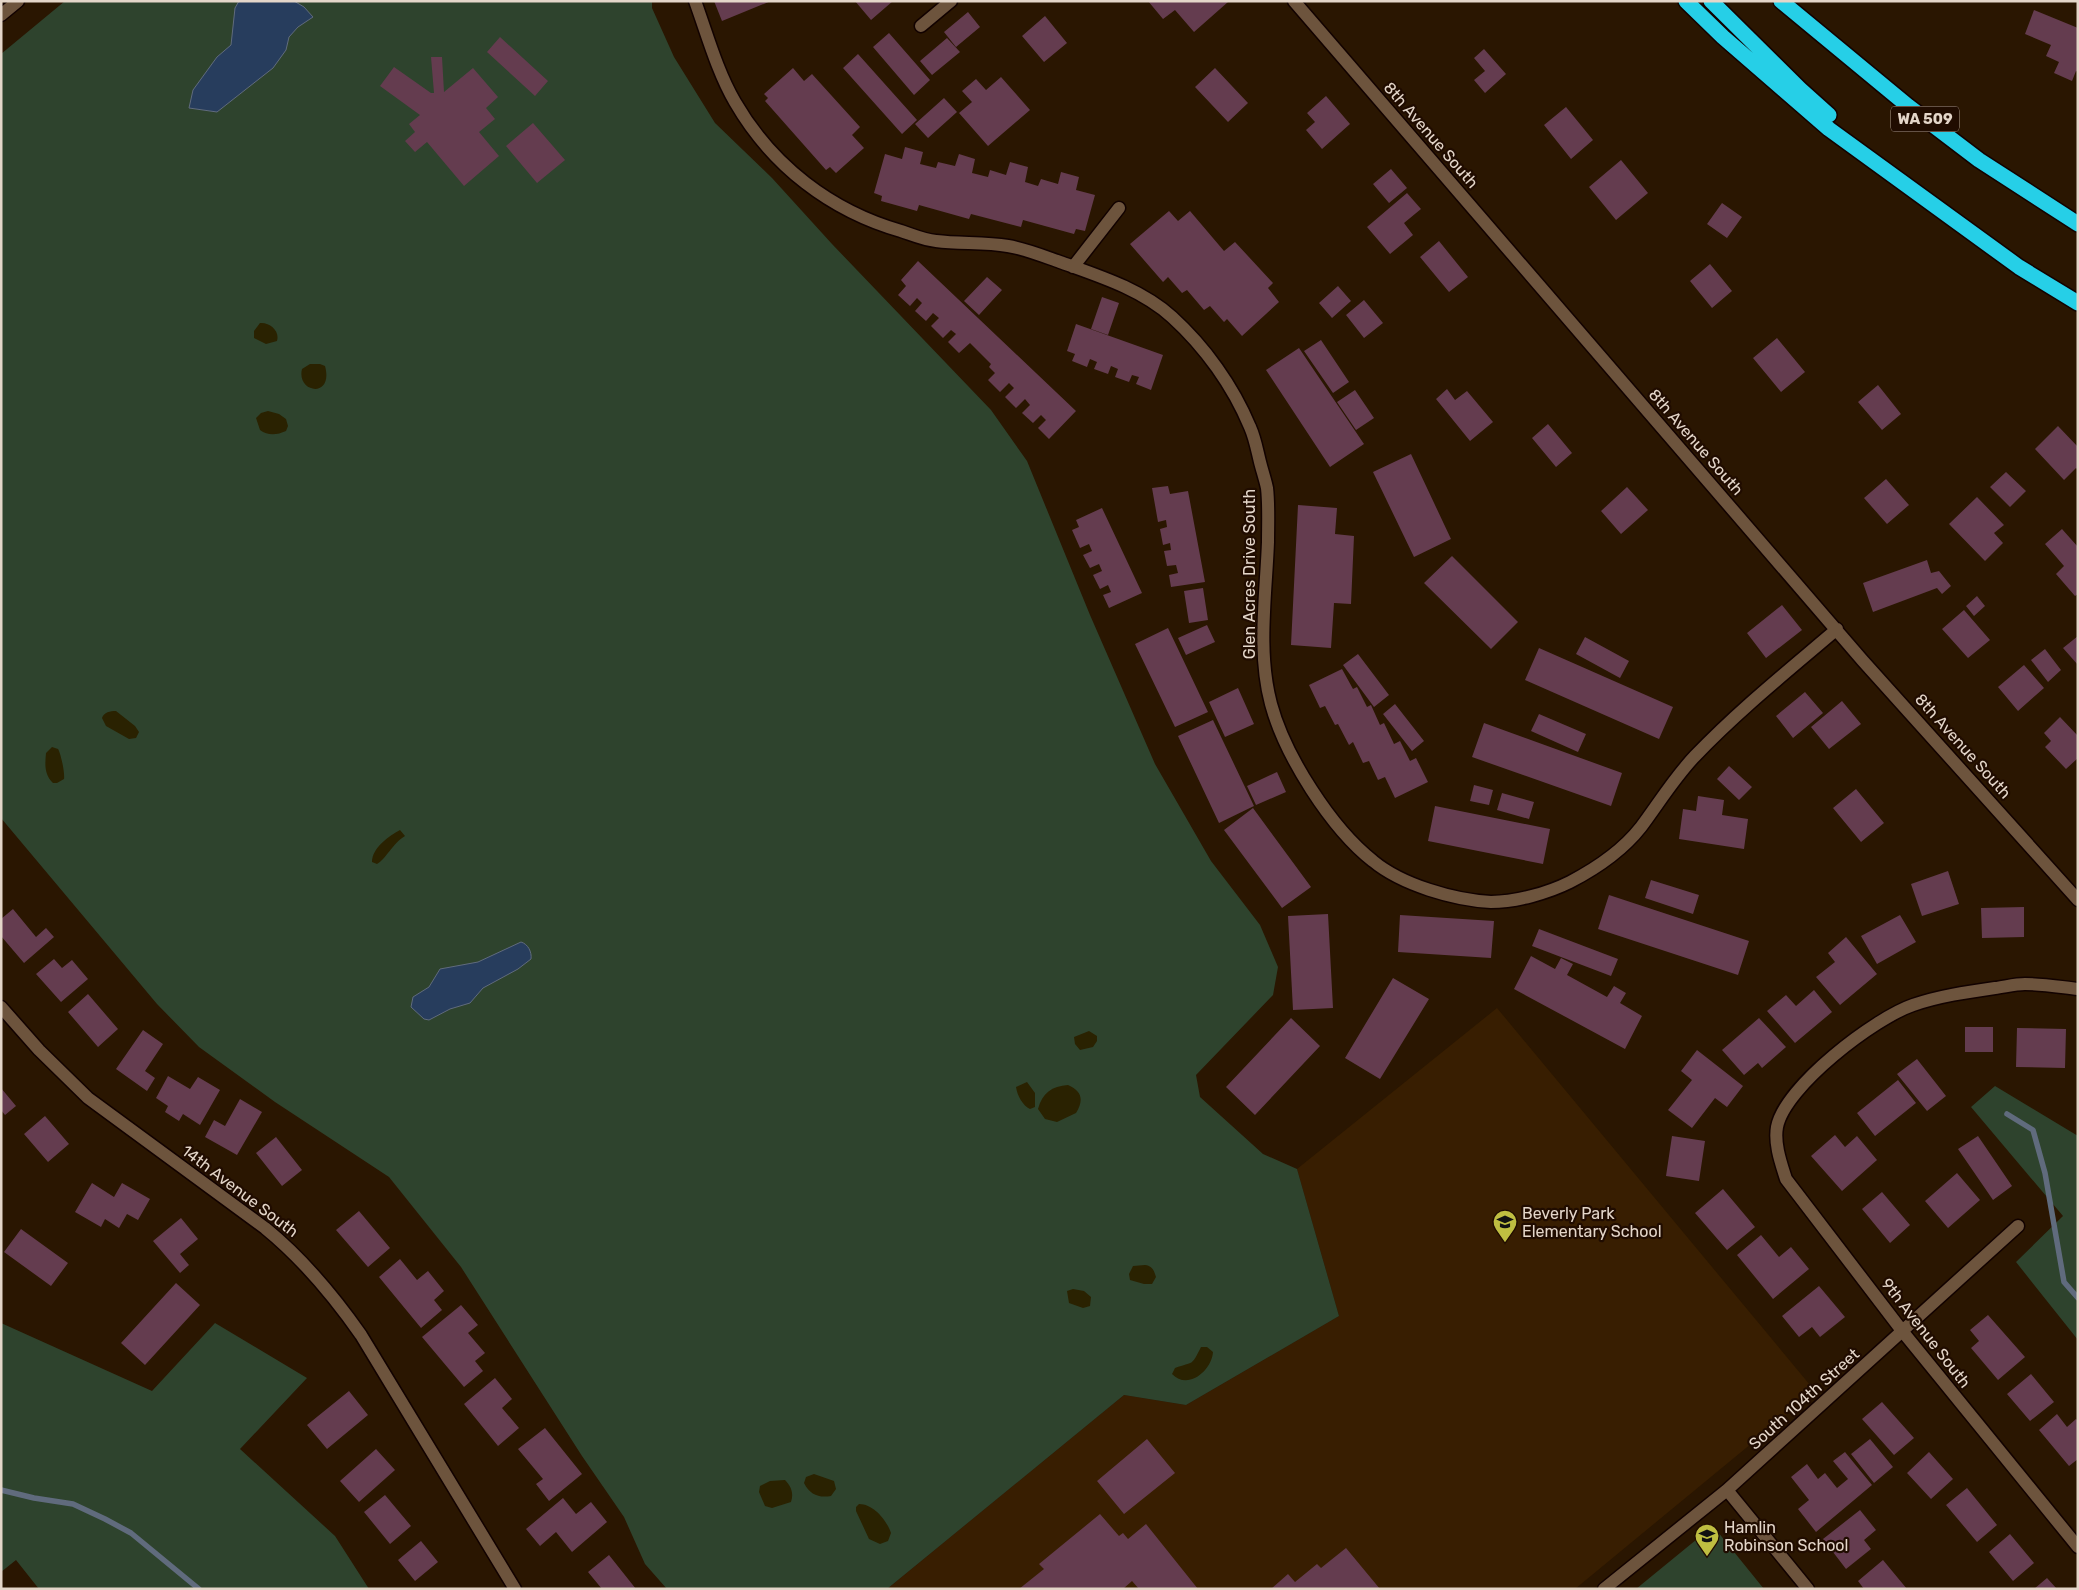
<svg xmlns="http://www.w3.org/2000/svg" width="2079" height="1590" font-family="Rubik,sans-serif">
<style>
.built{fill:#381e01}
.green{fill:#2e432d}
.sand{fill:#2a2201}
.water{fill:#273d5d;stroke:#606b7d}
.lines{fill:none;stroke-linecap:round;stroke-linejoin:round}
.stream{stroke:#606b7d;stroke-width:5.5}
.building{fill:#643c4f}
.minor-casing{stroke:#120200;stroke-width:15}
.highway-casing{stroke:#120200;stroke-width:18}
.minor{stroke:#6d543d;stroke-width:12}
.highway{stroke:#26cfe7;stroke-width:15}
.labels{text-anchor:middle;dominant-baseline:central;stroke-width:4.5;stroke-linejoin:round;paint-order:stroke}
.shield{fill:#200c00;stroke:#a9998d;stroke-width:1}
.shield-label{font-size:15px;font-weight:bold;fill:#e4d6c9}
.street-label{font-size:16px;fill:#e4d6c9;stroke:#200c00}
.poi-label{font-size:16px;fill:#e4d6c9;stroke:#200c00;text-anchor:start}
</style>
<rect width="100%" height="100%" fill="#2a1601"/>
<path class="built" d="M1497 1008 1815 1391 1575 1589H887L1124 1395 1186 1405 1339 1316 1297 1169Z"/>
<path class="green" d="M65 1H652V8L674 57 715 123 772 178 832 244 991 410 1027 461 1090 615 1155 764 1211 861 1260 925 1278 967 1273 995 1196 1075 1200 1097 1263 1154 1297 1169 1339 1316 1186 1405 1124 1395 887 1589H667L645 1564 624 1517 582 1456 461 1267 389 1177 275 1102 199 1047 157 1004 1 818V54Z
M1995 1086 2078 1136V1340L2016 1262 2063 1216 1971 1107Z
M1 1323 152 1391 215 1323 307 1378 240 1449 335 1536 369 1589H39L16 1560 1 1572Z
M1713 1526 1764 1589H1636Z"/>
<path class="sand" d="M260 323C270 322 280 331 277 341L266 344 254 338V331Z
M310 364H320L325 366C334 399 296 393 302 369Z
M268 411 279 414 286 419 288 426 286 431C277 435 268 436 260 430L256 418 261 413Z
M116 711 135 726 139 732 136 738 129 739 106 726 102 718C104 712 110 711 116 711Z
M52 747 58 749C61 754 65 773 64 779L57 783H53C44 774 45 764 46 753Z
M400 830 405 836C393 843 385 860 377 864L372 862C372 848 389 836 400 830Z
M1089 1031 1097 1036V1041L1093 1047 1080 1050 1075 1044 1074 1037Z
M1027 1082 1035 1093V1107L1030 1109C1023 1106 1017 1095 1016 1087Z
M1068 1085C1082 1091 1084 1100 1076 1113L1057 1122 1045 1119 1038 1109C1042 1093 1052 1086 1068 1085Z
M1145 1265C1152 1266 1154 1270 1156 1277L1152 1284H1144L1130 1280 1129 1274 1133 1266Z
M1073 1289 1084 1291 1091 1297 1090 1306 1083 1308 1069 1303 1067 1291Z
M1201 1347H1207L1213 1352C1212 1370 1188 1391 1172 1374L1175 1368C1194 1361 1191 1367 1201 1347Z
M814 1474 834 1481 836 1489 831 1496C819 1498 810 1495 804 1483L806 1477Z
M785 1480C791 1486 794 1493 791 1502L772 1508 765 1506 759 1492 760 1486 770 1481Z
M859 1504C874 1504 887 1521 891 1533L888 1541 880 1544 869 1539 856 1511V1507Z"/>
<path class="water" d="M239 1H294L304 7 313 17 298 27 289 37 286 50 273 68 217 112 189 108 193 90 217 57 231 45 235 8Z
M521 942C528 944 532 952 531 959L518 969 483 988 470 1003 450 1009 429 1020 424 1019 411 1007 413 997 429 987 440 969 478 962Z"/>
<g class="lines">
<path class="stream" d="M2007 1114 2033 1130 2045 1173 2064 1282 2078 1298
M1 1490 34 1498 73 1504 105 1519 131 1533 199 1589"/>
</g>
<path class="building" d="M714 1H771L722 21Z
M855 1H893L871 20Z
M1148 1H1227L1228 2 1194 32 1175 10 1163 19Z
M2034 10 2078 28V72L2076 71 2072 81 2054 73 2059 62 2046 56 2051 45 2025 34Z
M968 12 980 27 956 47 944 32Z
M1045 16 1067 43 1044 62 1022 36Z
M889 33 930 80 914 95 873 47Z
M500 37 548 81 535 96 487 52Z
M947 38 960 52 932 75 920 61Z
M1484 49 1506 74 1485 93 1474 80 1485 71 1474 58Z
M858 54 917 120 902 134 843 68Z
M431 57H442L444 92 473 68 498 97 486 108 495 119 479 132 499 156 464 186 427 142 415 152 405 141 415 132 409 124 420 115 380 86 394 67 431 93H434Z
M793 68 804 81 812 74 860 127 852 135 864 148 836 173 830 167 826 170 765 101 768 98 764 94Z
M1215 68 1248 103 1228 122 1195 87Z
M1001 77 1030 110 988 146 959 113 972 102 962 91 976 79 986 90Z
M1326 96 1350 124 1322 149 1306 130 1315 122 1307 113Z
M944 98 957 112 928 138 915 124Z
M1566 107 1593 140 1571 159 1544 125Z
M533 123 565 160 537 183 506 146Z
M905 147 923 152 920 164 936 168 938 162 955 166 959 154 975 159 972 173 988 177 990 170 1006 175 1010 162 1028 167 1025 182 1038 186 1041 179 1058 184 1061 172 1079 177 1076 190 1095 195 1085 231 1076 229 1074 234 1023 220 1021 227 971 214 969 219 919 205 917 211 881 201 882 196 874 193 885 154 902 159Z
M1621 160 1648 193 1616 220 1589 187Z
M1391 169 1407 188 1389 203 1373 184Z
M1407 193 1421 209 1404 223 1413 235 1390 254 1367 227Z
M1722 203 1742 217 1727 238 1707 224Z
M1169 211 1178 221 1190 211 1224 251 1235 242 1273 283 1268 288 1279 302 1242 336 1227 319 1224 322 1210 306 1204 310 1187 290 1182 293 1168 277 1163 282 1130 244Z
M1439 241 1468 277 1449 292 1420 257Z
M918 261 1076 411 1049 439 1038 428 1046 420 1041 415 1033 423 1022 413 1030 405 1025 399 1016 408 1005 397 1014 388 1009 383 1000 392 988 380 995 373 989 367 991 364 970 343 959 353 948 342 956 334 951 330 943 338 931 326 939 318 933 313 926 321 915 311 922 303 917 298 910 306 898 295 906 286 901 280Z
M1710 264 1732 291 1712 308 1690 281Z
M987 277 1002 290 979 315 964 301Z
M1338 286 1351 301 1332 318 1319 303Z
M1102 297 1119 303 1108 335 1091 329Z
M1364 300 1383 323 1364 338 1346 315Z
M1076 324 1163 355 1151 390 1136 384 1139 377 1132 375 1129 382 1115 377 1118 369 1111 366 1108 374 1094 369 1097 362 1090 359 1087 367 1072 361 1075 354 1067 351Z
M1777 338 1805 372 1781 392 1753 358Z
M1321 340 1349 382 1333 393 1304 351Z
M1299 348 1364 444 1330 467 1266 370Z
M1878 385 1901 414 1882 430 1858 402Z
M1447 389 1455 400 1467 391 1493 422 1470 441 1436 399Z
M1355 390 1374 418 1356 430 1337 402Z
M1548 424 1572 453 1556 467 1532 438Z
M2058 426 2078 447V470L2076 468 2064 480 2035 449Z
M1411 454 1451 539 1414 557 1373 472Z
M2006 472 2026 491 2010 507 1990 487Z
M1886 479 1909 505 1887 524 1864 498Z
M1168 486 1170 494 1188 491 1205 582 1171 587 1169 575 1178 573 1176 565 1167 566 1164 551 1171 550 1170 543 1163 545 1160 529 1167 527 1166 520 1158 522 1152 488Z
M1627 487 1648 510 1621 534 1601 511Z
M1977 497 2004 525 1994 533 2003 543 1985 561 1949 524Z
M1298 505 1337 508 1335 534 1354 536 1351 604 1334 603 1331 648 1291 645Z
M1102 508 1142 593 1109 608 1103 595 1111 592 1108 585 1100 589 1093 575 1102 571 1099 564 1090 568 1083 555 1092 551 1089 544 1080 548 1072 530 1079 527 1076 520Z
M2062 529 2078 547V594L2075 596 2056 574 2064 566 2045 544Z
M1452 556 1518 622 1491 649 1424 583Z
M1927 560 1931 573 1939 571 1951 586 1942 594 1937 588 1873 612 1863 583Z
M1203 588 1208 620 1189 623 1184 591Z
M1977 596 1985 606 1974 616 1966 606Z
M1782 605 1802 630 1766 658 1747 633Z
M1964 610 1990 640 1968 658 1942 629Z
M1207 625 1215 642 1186 655 1178 638Z
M1168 628 1208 712 1175 727 1135 644Z
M2078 636V665L2063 648Z
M1585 637 1629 661 1620 678 1576 654Z
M1539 648 1673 707 1659 739 1525 680Z
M2045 649 2061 670 2048 682 2031 660Z
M1358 654 1389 695 1374 707 1343 665Z
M2024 665 2044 688 2018 711 1998 687Z
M1342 669 1353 689 1357 687 1367 707 1371 705 1380 725 1384 723 1394 744 1400 741 1410 761 1416 758 1428 782 1395 798 1385 777 1378 780 1369 761 1363 763 1353 742 1349 745 1338 724 1335 725 1325 706 1320 708 1309 685Z
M1238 688 1254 724 1225 737 1209 702Z
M1805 692 1823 713 1793 738 1776 716Z
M1842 701 1861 724 1829 749 1811 727Z
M1395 704 1424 741 1412 751 1383 714Z
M1539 714 1586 734 1578 752 1531 731Z
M2060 717 2078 736V758L2066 769 2045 747 2051 741 2044 733Z
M1213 720 1254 806 1219 823 1178 736Z
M1484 723 1622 773 1611 806 1472 757Z
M1729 766 1752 787 1739 800 1717 779Z
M1277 772 1286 792 1256 805 1247 786Z
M1474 785 1493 790 1489 805 1470 801Z
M1856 789 1884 823 1861 842 1833 808Z
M1502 793 1534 802 1529 819 1497 810Z
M1698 796 1724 800 1722 815 1748 819 1744 849 1679 839 1683 809 1696 811Z
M1435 806 1550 829 1543 864 1428 841Z
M1253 808 1311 887 1282 908 1224 830Z
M1948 871 1959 904 1922 916 1911 884Z
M1651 880 1699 895 1693 914 1645 898Z
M1609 895 1749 941 1738 975 1598 929Z
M2024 907V937L1982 938 1981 908Z
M13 909 36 937 46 928 54 937 24 963 1 936V919Z
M1328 914 1333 1008 1293 1010 1288 916Z
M1400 915 1494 921 1491 958 1398 952Z
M1900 915 1916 942 1877 964 1861 936Z
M1539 929 1618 959 1611 976 1532 946Z
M1846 937 1877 974 1840 1005 1816 977 1835 962 1828 953Z
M1531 956 1555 969 1561 958 1573 964 1567 975 1607 997 1614 986 1626 993 1620 1003 1642 1016 1625 1049 1514 989Z
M54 959 62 968 72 960 88 979 61 1002 36 974Z
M1393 978 1429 999 1380 1079 1345 1058Z
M1814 990 1832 1012 1795 1043 1767 1011 1786 995 1796 1006Z
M88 994 118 1029 98 1047 68 1012Z
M1291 1018 1320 1046 1255 1115 1226 1087Z
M1759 1018 1786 1047 1762 1068 1758 1063 1744 1075 1722 1050Z
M1965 1027H1993V1052H1965Z
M2017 1028 2066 1029 2065 1068 2016 1067Z
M143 1030 163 1044 145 1071 155 1078 147 1091 116 1069Z
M1697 1050 1743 1086 1727 1107 1715 1098 1692 1128 1668 1110 1692 1080 1681 1071Z
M1917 1059 1946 1096 1927 1111 1897 1074Z
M168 1076 190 1089 198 1077 220 1090 200 1125 183 1114 179 1121 165 1112 168 1106 156 1098Z
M1898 1080 1916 1103 1875 1136 1857 1113Z
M1 1088 16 1106 5 1115 1 1110Z
M240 1099 262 1112 237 1155 205 1137 214 1120 225 1126Z
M45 1116 69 1144 48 1162 24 1134Z
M1835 1135 1845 1147 1857 1136 1877 1160 1842 1191 1811 1156Z
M1672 1136 1705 1141 1699 1181 1666 1176Z
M1978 1136 2012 1186 1993 1200 1958 1149Z
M276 1137 302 1170 282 1186 256 1153Z
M1957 1173 1980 1200 1948 1228 1925 1201Z
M92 1183 114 1197 122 1183 150 1199 138 1220 127 1214 119 1228 105 1219 101 1227 75 1212Z
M1723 1189 1755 1227 1727 1250 1695 1213Z
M1882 1192 1910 1225 1890 1243 1862 1209Z
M359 1211 390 1248 368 1267 336 1230Z
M181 1218 198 1239 180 1254 189 1265 180 1273 153 1241Z
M21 1229 68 1263 51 1286 4 1252Z
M1761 1235 1779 1257 1791 1247 1809 1269 1773 1299 1737 1255Z
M400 1259 417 1280 428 1271 444 1291 434 1300 442 1310 421 1328 379 1277Z
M176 1283 200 1305 145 1365 121 1343Z
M1819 1286 1845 1317 1820 1337 1812 1327 1799 1337 1782 1316Z
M461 1305 478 1325 468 1333 485 1353 475 1361 483 1371 464 1387 422 1337Z
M1988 1315 2025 1357 1998 1380 1971 1348 1979 1341 1970 1330Z
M2031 1374 2054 1402 2030 1421 2007 1394Z
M495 1378 512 1399 502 1408 519 1428 498 1446 464 1404Z
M349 1391 368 1415 327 1449 307 1425Z
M1882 1402 1914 1438 1894 1455 1862 1419Z
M2057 1414 2067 1427 2076 1419 2078 1421V1459L2069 1466 2039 1430Z
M545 1428 582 1474 549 1501 536 1484 543 1479 518 1449Z
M1147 1439 1175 1473 1124 1514 1097 1481Z
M1870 1439 1893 1467 1874 1483 1851 1454Z
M376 1449 395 1470 359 1502 340 1481Z
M1845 1452 1872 1485 1816 1532 1798 1509 1809 1500 1791 1477 1807 1464 1818 1479 1825 1473 1837 1488 1848 1479 1833 1461Z
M1929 1452 1953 1479 1931 1499 1907 1473Z
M1967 1488 1997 1525 1977 1542 1946 1505Z
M385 1495 411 1526 390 1544 364 1512Z
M563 1498 576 1514 591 1502 607 1522 572 1552 556 1532 540 1546 526 1529Z
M1860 1510 1876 1530 1864 1540 1871 1549 1846 1569 1823 1539Z
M1100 1514 1119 1536 1123 1533 1128 1539 1146 1524 1198 1589H1139L1132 1581 1123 1589H1019L1044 1569 1039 1564Z
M2010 1534 2034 1563 2013 1581 1989 1552Z
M421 1541 438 1562 415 1581 398 1560Z
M1346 1548 1380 1589H1271L1288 1574 1295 1582 1317 1564 1321 1568Z
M609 1555 636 1589H602L588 1572Z
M1883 1560 1907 1589H1864L1858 1581Z
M2047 1578 2057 1589H2034Z"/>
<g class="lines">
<defs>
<path id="minor" d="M695 1C707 34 717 71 735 102 772 166 831 211 901 231 913 235 924 240 936 241 960 244 984 242 1008 246 1026 249 1043 256 1060 262 1099 276 1141 289 1172 317 1205 347 1233 386 1250 427 1255 438 1257 450 1260 462 1262 470 1265 479 1267 488 1269 505 1268 525 1268 542 1266 595 1257 652 1271 704 1285 756 1331 828 1373 861 1402 885 1454 900 1491 902 1516 902 1548 893 1570 882 1595 869 1623 850 1641 827 1659 803 1674 778 1695 756 1739 710 1789 670 1837 629
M1294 1 1863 661 2078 900
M1 15 18 1
M921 26 951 1
M1073 267 1119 208
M2078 989C2060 987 2042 984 2025 984 2015 984 2004 987 1995 988 1967 992 1939 996 1913 1005 1875 1018 1785 1086 1777 1127 1774 1144 1781 1163 1786 1179L1903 1332 2078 1547
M1 1007 39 1050 88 1098 265 1228C303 1259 333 1295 361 1335L515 1589
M1727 1490 1808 1589
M1604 1589 1727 1490 2018 1226"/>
<path id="highway" d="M1686 1 1723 37 1829 129 2019 267 2078 303
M1711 1 1800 89 1829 115
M1781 1 1908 106 1979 160 2078 224"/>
</defs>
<use href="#minor" class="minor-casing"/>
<use href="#highway" class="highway-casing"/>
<use href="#minor" class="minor"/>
<use href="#highway" class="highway"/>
</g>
<defs>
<symbol id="school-pin" viewBox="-11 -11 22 30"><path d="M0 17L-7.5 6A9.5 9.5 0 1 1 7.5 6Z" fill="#bfbe41" stroke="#200c00"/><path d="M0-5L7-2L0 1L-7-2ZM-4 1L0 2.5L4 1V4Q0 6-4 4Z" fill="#111"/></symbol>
</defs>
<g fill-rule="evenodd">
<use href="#school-pin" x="1491" y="1208" width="28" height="38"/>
<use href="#school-pin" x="1693" y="1522" width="28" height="38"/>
</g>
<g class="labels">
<rect class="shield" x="1891" y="106.5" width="68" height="25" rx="4"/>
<g class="shield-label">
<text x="1925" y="119">WA 509</text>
</g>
<g class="street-label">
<text transform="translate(1431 135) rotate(49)">8th Avenue South</text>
<text transform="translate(1696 442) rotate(49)">8th Avenue South</text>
<text transform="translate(1249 574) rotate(-90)">Glen Acres Drive South</text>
<text transform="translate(1963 746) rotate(48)">8th Avenue South</text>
<text transform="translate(240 1191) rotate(37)">14th Avenue South</text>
<text transform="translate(1926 1333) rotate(52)">9th Avenue South</text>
<text transform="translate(1804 1399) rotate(-42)">South 104th Street</text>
</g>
<g class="poi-label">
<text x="1522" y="1213">Beverly Park<tspan x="1522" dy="18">Elementary School</tspan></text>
<text x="1724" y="1527">Hamlin<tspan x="1724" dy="18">Robinson School</tspan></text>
</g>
</g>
<rect width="2079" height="1590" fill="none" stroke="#e4d6c9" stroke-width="5"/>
</svg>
